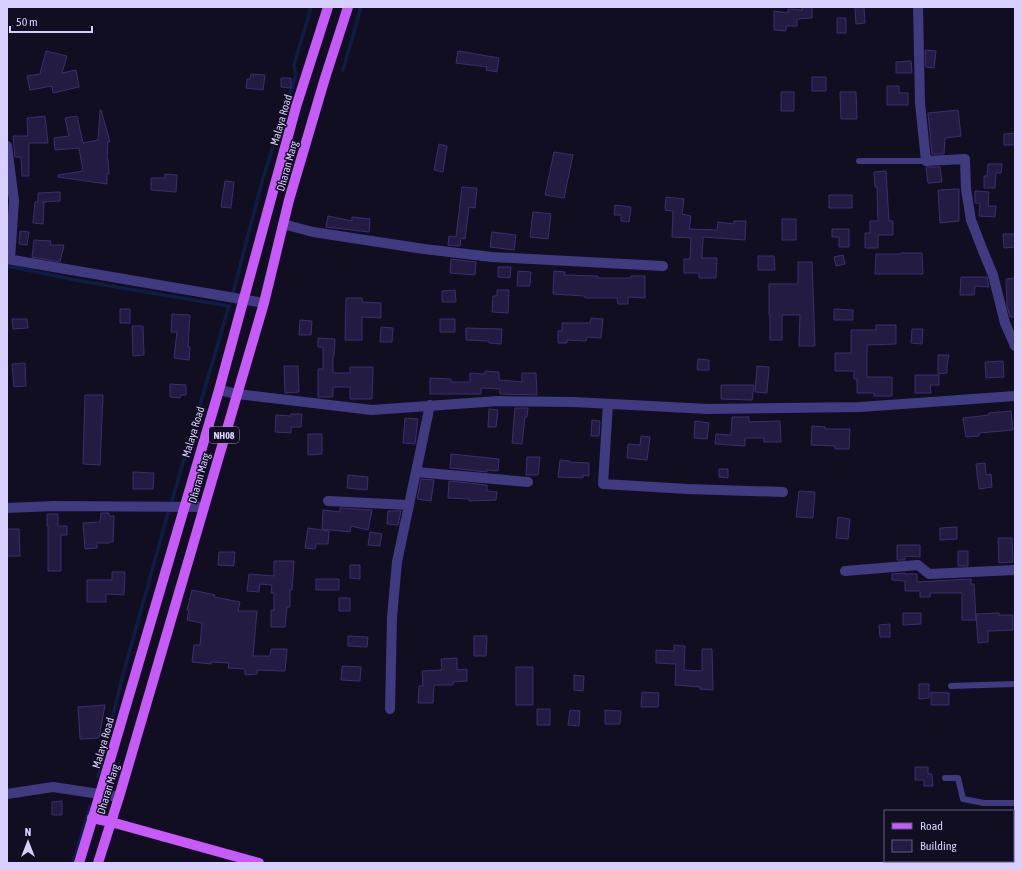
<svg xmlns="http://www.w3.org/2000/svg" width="1022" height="870" font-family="'Asap Condensed',sans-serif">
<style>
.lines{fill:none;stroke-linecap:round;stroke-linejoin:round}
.stream{stroke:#0d1e42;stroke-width:3.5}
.building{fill:#241b42;stroke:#3d2d6e}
.lane{stroke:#403a80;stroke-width:6}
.street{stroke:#403a80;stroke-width:10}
.primary{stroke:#c65afb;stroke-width:10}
.labels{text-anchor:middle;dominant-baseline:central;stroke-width:3;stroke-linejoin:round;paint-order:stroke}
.shield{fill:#120e22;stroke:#9c96bc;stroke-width:1}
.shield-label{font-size:10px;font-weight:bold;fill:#d7d0fe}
.street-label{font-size:11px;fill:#d7d0fe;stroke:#120e22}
</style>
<rect width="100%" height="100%" fill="#120e22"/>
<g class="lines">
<path class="stream" d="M343 70 361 7
M7 266 81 281 229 306 172 500
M233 293 263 178 296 75 294 65 311 7
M98 776 123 675 168 513
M73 863 90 806"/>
</g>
<path class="building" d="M802 7H812V18L797 19V26H786V31L774 30V11L788 13V9L802 10Z
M864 7 865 23 856 24 855 8Z
M837 18H846V33H837Z
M925 50 936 51 934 68 926 67Z
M46 51 67 56 62 73 76 70 79 87 53 93 52 86 30 90 27 76 40 74Z
M458 51 499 58 497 72 486 70 487 67 456 63Z
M911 61 912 73H896V62Z
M251 74 265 75 263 90 246 88 247 79H250Z
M812 77H826V91H812Z
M281 78H291V88L281 87Z
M887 86H899V93H908V105H887Z
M781 92H794V111H781Z
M840 92H856L857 119H841Z
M100 110H101L110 142 108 141 107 159H108L109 174H107V184L58 177V175L83 171 79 148 55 150 54 138 69 136 65 118 77 116 83 143 98 140Z
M958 110 961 136 945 138 944 154H932L928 113Z
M45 116 48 143H29V176H22L21 157H15L13 136H28L27 118Z
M1015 133V145H1004V134Z
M439 144 447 146 443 172 434 170Z
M554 152 573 155 564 198 545 195Z
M988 164H1002L1001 173H996L995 188H984V176H987Z
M926 167H940L942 182 928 183Z
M886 171 889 221H893V235H878V248H865V233H870V221H878L877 187H875L874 172Z
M165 174 177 175 176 192 151 190V178H165Z
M225 181 234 182 231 208 221 207Z
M462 187 477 188 475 208 469 207 465 239 461 238 460 246 448 245 449 236 456 237Z
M959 189V221L940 223 938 190Z
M975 191 989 192 988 206H996L995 217 979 216 980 203H975Z
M60 192V201L42 202H44L43 224 33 223 35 202H38V193Z
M829 195H852V208H829Z
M666 197 684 199 682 214 691 216 689 229 717 230 718 222 734 224V221H746L745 240 703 237 702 258H717L716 278H699V273H684V259H690L691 238 672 237 673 211 665 210Z
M615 205 631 207 629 222 621 221V215H614Z
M533 212 551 214 548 239 530 237Z
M328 216 352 221V217L370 219 369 232 326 227Z
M782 219H796V240H782Z
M832 229H849V247H839V237H832Z
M20 231 29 232 27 245 19 244Z
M492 232 516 235 514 250 490 247Z
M1003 234H1015V247L1004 248Z
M34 240 51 241 50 245H64L60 262 32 257Z
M901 253H922L923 274H875L876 254H901Z
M843 255 845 264 836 266 834 257Z
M758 256H774L775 270H758Z
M451 259 476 262 475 275 450 273Z
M798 262H812L815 346H799L800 315H782V340H770V315H769V284H798Z
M498 267H511L510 278 498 277Z
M518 271 531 272 530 286H517Z
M554 271 565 272 564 275 598 276 597 278H631V276H645V298L628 297V304H618L617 298H585V296L553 294Z
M961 277H987L989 287 975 286 974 295H960Z
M1015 278V317H1010L1007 306 1006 279Z
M455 290 456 302H442V291Z
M497 290H509L508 313 492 312 493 296H497Z
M346 298H362V302L381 303V318L362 317V340H345Z
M120 309H130V323H120Z
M834 309 853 310V320H834Z
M172 314 190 315 188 347H190L189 360 174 358 177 332H171Z
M591 318 603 319 601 338 587 337 586 341 567 340V343H558V331H562V323H590Z
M12 319H27L28 328 13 329Z
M440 319H455V332H440Z
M300 320 312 321 311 335H299Z
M876 325H896V344L867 345V377H892V396H874V393H857V379H854V371H835V353H851V330H876Z
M132 326H143L144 355 133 356Z
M381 327 393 328 392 342H380Z
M466 328 502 329 501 344 489 343V341L466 340Z
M912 329H923L922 344 911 343Z
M318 338 335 339 334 356H333V373H350V367H373L372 399H350V387H333V397H318V369H323V347H318Z
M938 355H949L947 365V373L938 374Z
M698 359 709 360V370H697Z
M1003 361 1004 377 986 378 985 362Z
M25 363 26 386 14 387 12 364Z
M284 366H298L299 392 285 393Z
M757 366 769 367 767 393 755 392Z
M485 371 499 372V380L522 382V373H536L537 395 500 394V389L481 388V394H430V378L451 379V382H470V373L485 374Z
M915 375H939V385H930L931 393H915Z
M170 384 186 385V395H181L180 398 170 397Z
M721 385H754L752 400 721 399Z
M85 395H103L100 465 83 464Z
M515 408H528L527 417H525L522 444 512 443Z
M489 409 498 410 496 427H488Z
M1011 411 1013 430 979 433V436L966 437 963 418 989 415V413Z
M291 414H302L301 427H291V433L275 432 276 415 291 416Z
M732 417H749V422L780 421 781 442H764V438H745V446L715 444 716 434 731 435Z
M405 418 418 419 415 444 403 443Z
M592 420 600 421 599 436H591Z
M695 421 709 423 707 439 694 438Z
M812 426 825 427V429H850L849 449H835V446L811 445Z
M308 434H322V454L308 455Z
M641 436 650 437 647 460 627 458 628 444 640 445Z
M451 454 499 459 498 471 487 470V472L450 468Z
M527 457H540L538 475H526Z
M560 460 570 461 569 462 589 463V476L583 475V478L558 477Z
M985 463 986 475 991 474 992 487 979 489 976 464Z
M719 469H728V478L719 477Z
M133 472 154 473 153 489H133Z
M348 475 368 477 367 490 347 488Z
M421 479 434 480 431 501 417 499Z
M449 481 487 485V491L497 492 496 500 469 501V499L448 498Z
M799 491 815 492 813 518 796 517Z
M340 508 372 510 368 530 351 526 350 532 322 529 323 510 340 512Z
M388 511H401L398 525 387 524Z
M101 513H109V516H114L113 542H109V543H97V548L85 549 83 523 100 522Z
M47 514H58V526H67V535H61V571H48V526H47Z
M838 517 850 519 848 539 836 538Z
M957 527V539L940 540V528Z
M308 528 329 531 328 544H316L315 549 305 548Z
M7 529H19L20 556H7Z
M370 532 382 534 380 546 368 545Z
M998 538H1012L1013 562 999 563Z
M897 545H920V557L905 556V560H897Z
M958 551H968V566H958Z
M219 552H235L234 566 218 565Z
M274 561H294L292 590H290V607H287L285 627H271V610H274V593H271L272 585 260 584 259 592 247 591 249 574 274 576Z
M350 565H360V579L350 578Z
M112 572H125L124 595 106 594V602H87V580H112Z
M905 573V574H917V582L971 579V584H974L976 620H962V593H930V597H920V591H905V581L892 580V574Z
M316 579H339V590H316Z
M192 590 215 595 214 597 240 602 238 611H257L253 656H270L271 649H287L285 671 257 670V674L245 675V669L228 668 229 663 211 662V664L192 662 194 645H200L202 623 187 620 189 610H187Z
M339 598H350V611H339Z
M903 613H921V624L903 625Z
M999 613V615H1013V630L988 631V642L978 643 976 614Z
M890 624V637H880L879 625Z
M348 636 368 637 367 647 348 646Z
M474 636H487L486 656H474Z
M674 645 685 646 684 670 702 671V649H712L713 690 700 689V687L675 685 676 664 656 663V650L674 651Z
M457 658V670L467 669V681L453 682V685H434L433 703H418L419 686H423L422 671 442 670 441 659Z
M342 666 361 667 360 681 341 680Z
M516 667H533V705H516Z
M574 675 584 676 583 691 574 690Z
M919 684H929V698L919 699Z
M642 692 659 693 658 707H641Z
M931 692 949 693V705H931Z
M105 705 99 738 80 739 78 707Z
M537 709H550V725H537Z
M570 710 580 711 579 726 568 725Z
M605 710 621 711 620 724H605Z
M915 767H928V774H932L933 786H924V780H915Z
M62 801V815H52V802Z"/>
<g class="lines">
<path class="lane" d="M859 161H926
M951 686 1015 684
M945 778H958L963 799 984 803H1015
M986 861V863"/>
<path class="street" d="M918 7 920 103 926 161 965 159 966 189 971 220 983 251 993 275 1005 323 1015 346
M7 146 14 201 10 259
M283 224 313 232 424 249 492 257 663 266
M7 259 264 303
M219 390 237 394 372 410 498 401 574 402 708 409 860 407 1015 396
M608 404 603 484 688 489 783 492
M416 472 528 482
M328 501 408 505
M7 508 54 506 203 507
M845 571 918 565 929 574 1015 570
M390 709 392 617 397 562 430 405
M7 794 53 787 119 797"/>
<path class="primary" d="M92 818 111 822 259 863
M79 863 100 794 219 390 296 107 328 7
M98 863 119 797 264 303 289 200 325 78 348 7"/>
</g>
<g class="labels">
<rect class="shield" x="209" y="427" width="30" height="16" rx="3"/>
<g class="shield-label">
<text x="224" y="435">NH08</text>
</g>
<g class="street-label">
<text transform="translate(281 120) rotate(-74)">Malaya Road</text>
<text transform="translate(287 166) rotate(-74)">Dharan Marg</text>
<text transform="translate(193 432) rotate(-73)">Malaya Road</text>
<text transform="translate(199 478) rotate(-74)">Dharan Marg</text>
<text transform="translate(103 743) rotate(-74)">Malaya Road</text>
<text transform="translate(108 789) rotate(-73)">Dharan Marg</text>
</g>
</g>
<rect width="1022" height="870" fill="none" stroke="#d7d0fe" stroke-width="16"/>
<rect x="884" y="810" width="130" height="52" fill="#120e22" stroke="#615c7a"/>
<rect x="892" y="823" width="20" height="6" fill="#c65afb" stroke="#615c7a"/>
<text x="920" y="830" font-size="12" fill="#d7d0fe">Road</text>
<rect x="892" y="840" width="20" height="12" fill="#241b42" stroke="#615c7a"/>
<text x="920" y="850" font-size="12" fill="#d7d0fe">Building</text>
<g transform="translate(28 842)" stroke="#120e22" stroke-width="3" paint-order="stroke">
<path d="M0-3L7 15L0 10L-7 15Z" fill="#d7d0fe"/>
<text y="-6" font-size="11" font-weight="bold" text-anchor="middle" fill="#d7d0fe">N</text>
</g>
<path d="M10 26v6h82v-6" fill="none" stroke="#d7d0fe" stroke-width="2"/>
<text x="16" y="26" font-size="12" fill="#d7d0fe" stroke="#120e22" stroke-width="3" paint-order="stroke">50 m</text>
</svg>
